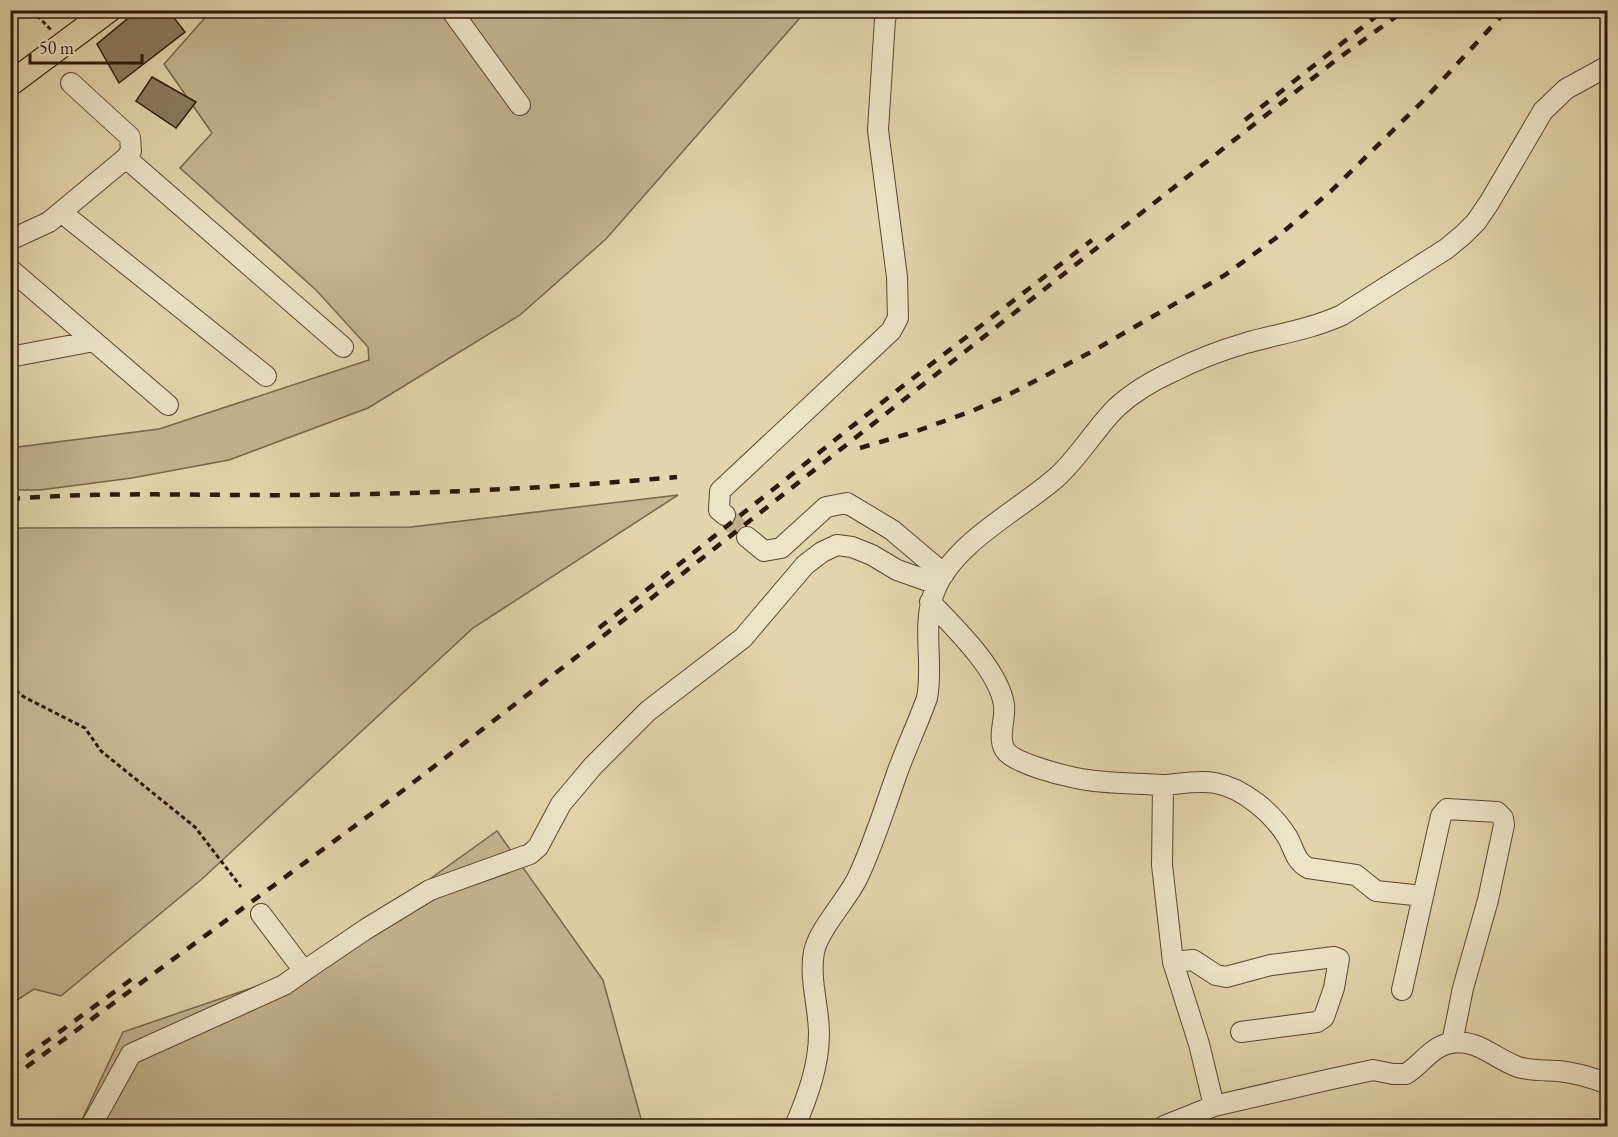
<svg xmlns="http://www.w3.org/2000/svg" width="1618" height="1137" font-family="'EB Garamond',serif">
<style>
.green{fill:#c4b590;stroke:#78664d;stroke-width:1.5}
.building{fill:#8c7a5e;stroke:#2d170a;stroke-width:1.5}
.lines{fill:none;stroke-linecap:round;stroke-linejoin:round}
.minor-tunnel{stroke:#bfaf8b;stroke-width:20;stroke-dasharray:20 10;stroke-linecap:butt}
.minor-casing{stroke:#5a4632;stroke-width:22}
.major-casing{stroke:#2d170a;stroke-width:26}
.path{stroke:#2d170a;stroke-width:3;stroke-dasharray:4.5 3;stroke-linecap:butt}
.minor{stroke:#ede4c8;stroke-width:20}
.major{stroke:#e3d5ab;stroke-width:24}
.rail{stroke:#2d170a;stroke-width:4.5;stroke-dasharray:10 10;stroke-linecap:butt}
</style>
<rect width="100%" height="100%" fill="#e3d5ab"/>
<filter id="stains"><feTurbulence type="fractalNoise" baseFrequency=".00333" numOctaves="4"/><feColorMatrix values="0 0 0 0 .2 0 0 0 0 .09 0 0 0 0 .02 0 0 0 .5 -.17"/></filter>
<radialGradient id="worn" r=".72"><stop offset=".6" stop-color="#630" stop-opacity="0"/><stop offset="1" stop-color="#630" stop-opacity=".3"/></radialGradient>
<path class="green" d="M211 11H806L606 239 520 315 368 408 229 460 132 478 40 490H11L10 448 159 429 369 360 368 347 316 290 180 168 212 133 164 64Z
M678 495 473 628 202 879 61 996 34 989 11 1004V528L411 527Z
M497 831 603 980 643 1126H79L123 1032 301 971Z"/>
<path class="building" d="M138 10H168L185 32 119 83 97 44Z
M152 77 196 102 176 128 136 101Z"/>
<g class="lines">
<path class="minor-tunnel" d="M725 515 747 537"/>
<defs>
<path id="minor" d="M451 10 520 105
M71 83 130 137 131 151 126 158
M61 212 266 376
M10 240 49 222 126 158 343 347
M10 269 168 405
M10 357 94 341
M725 515 719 510 720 491 891 331 898 318 897 277 878 130 885 19 888 10
M747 537 764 551 781 548 826 507 847 503 892 530 944 574
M930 602C954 627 999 670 1004 705 1006 719 997 737 1005 750 1013 763 1061 775 1076 778 1102 784 1136 783 1163 785L1162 865 1173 962
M1163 785C1180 784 1198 780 1215 783 1243 788 1273 813 1288 838 1294 849 1295 861 1308 868L1356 875 1376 891 1423 896
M304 971 366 929 430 890 530 854 538 847 561 804 593 766 648 711 743 638 805 565 822 552 837 545 852 547 872 555 897 570 937 584
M1402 990 1441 816 1447 809 1497 812 1503 818 1504 825 1488 900 1463 988 1452 1043
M1214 1106 1199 1044 1173 962 1193 960 1216 975 1226 977 1271 965 1334 957 1339 959 1334 988 1324 1017 1317 1022 1241 1032
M91 1126 131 1054 284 985 304 971 261 914
M795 1126C807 1098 819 1066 819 1034 819 1007 809 979 814 952 818 930 847 900 858 877 873 845 883 813 895 779 904 752 917 726 927 698 934 663 921 625 935 590 954 542 1020 510 1057 477 1080 456 1095 429 1116 408 1132 393 1154 380 1174 371 1196 360 1222 350 1246 343 1278 334 1312 329 1342 315L1446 249 1463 235 1476 222 1489 203 1543 111 1566 89 1608 66
M1164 1126 1214 1106 1327 1080 1373 1070 1393 1074H1406C1422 1064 1431 1047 1450 1043 1477 1038 1495 1059 1518 1067 1531 1071 1545 1070 1559 1071 1577 1073 1591 1077 1608 1084"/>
<path id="major" d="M10 84 109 10"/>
</defs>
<use href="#minor" class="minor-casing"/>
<use href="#major" class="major-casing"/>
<path class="path" d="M32 10 51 30
M10 686 24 697 85 728 101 751 195 827 241 887"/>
<use href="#minor" class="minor"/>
<use href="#major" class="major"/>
<path class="rail" d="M1245 120 1384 10
M860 448 914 432 972 411 1006 396 1091 352 1225 275 1276 238 1332 190 1421 103 1507 10
M10 499C109 491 207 496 306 495 430 494 554 488 677 477
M599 628 899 389 1092 240
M10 1068 136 976
M10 1079 397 795 579 655 1336 60 1405 10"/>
</g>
<rect width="1618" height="1137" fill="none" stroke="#e3d5ab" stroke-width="36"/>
<rect x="12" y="12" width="1594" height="1113" fill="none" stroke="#2d170a" stroke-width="3"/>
<rect x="18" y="18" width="1582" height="1101" fill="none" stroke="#2d170a" stroke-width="1.5"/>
<path d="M30 54v9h112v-9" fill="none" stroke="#2d170a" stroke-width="3"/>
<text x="39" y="54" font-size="18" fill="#2d170a" stroke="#ede4c8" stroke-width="4.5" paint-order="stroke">50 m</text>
<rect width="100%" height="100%" filter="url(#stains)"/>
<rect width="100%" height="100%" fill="url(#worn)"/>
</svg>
